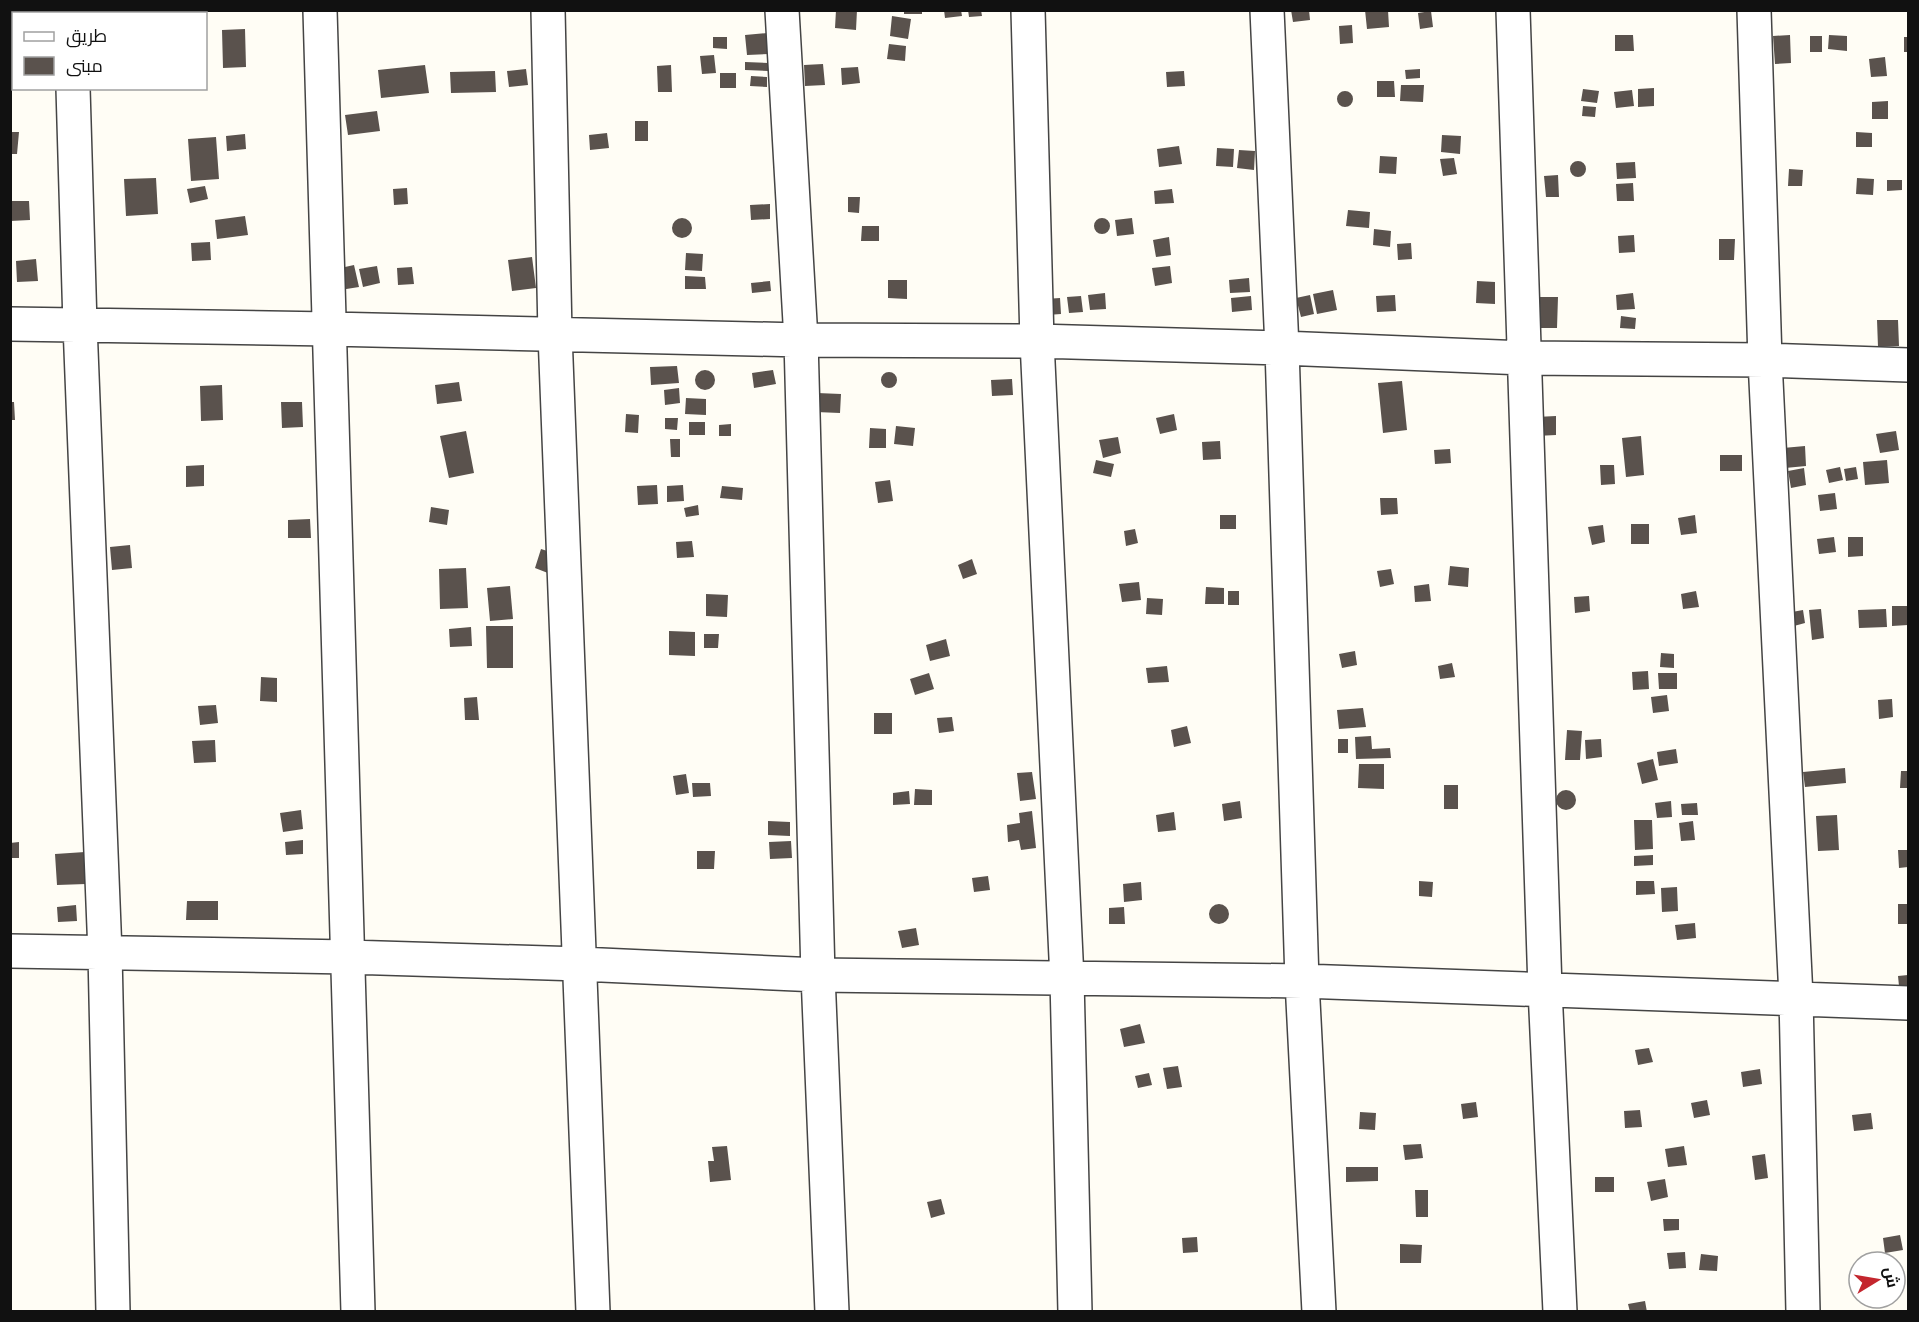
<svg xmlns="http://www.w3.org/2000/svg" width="1919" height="1322" font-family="'Crimson Pro',Cairo,serif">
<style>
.building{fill:#5a524d}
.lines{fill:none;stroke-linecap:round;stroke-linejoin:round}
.street-casing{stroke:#444;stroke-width:36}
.street{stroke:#fff;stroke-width:33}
</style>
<rect width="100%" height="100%" fill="#fffdf5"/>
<path class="building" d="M836 10H857L856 30 835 28Z
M904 10H922V14H904Z
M944 10H961L962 16 945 18Z
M968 10H981L982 16 969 17Z
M1291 10H1309L1310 20 1293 22Z
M1365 10H1388L1389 27 1367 29Z
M1431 11 1433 27 1420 29 1418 13Z
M892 16 911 19 908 39 890 36Z
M1352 25 1353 43 1340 44 1339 26Z
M245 29 246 67 223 68 222 30Z
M768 33 769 54 747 55 745 35Z
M1615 35H1633L1634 51H1615Z
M1790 35 1791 63 1775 64 1773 36Z
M1829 35 1847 36V51L1828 49Z
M1810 36H1822V52H1810Z
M713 37H727V49L713 48Z
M1904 37H1908V52H1904Z
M889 44 906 46 905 61 887 59Z
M714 55 716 73 702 74 700 56Z
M1885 57 1887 76 1871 77 1869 59Z
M745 62 769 63V71L745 70Z
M823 64 825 85 805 86 804 65Z
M425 65 429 93 381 98 378 70Z
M671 65 672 92H658L657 66Z
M858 67 860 83 842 85 841 68Z
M526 69 528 85 509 87 507 71Z
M1420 69V78L1406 79 1405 70Z
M495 71 496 92 451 93 450 72Z
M1184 71 1185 86 1167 87 1166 72Z
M720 73H736V88H720Z
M751 76 767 77V87L750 86Z
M1377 81H1394L1395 97H1377Z
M1401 85H1424L1423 102 1400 101Z
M1654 88V106L1638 107V89Z
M1583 89 1599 91 1597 103 1581 101Z
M1632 90 1634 106 1616 108 1614 92Z
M1337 99a8 8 0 1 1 16 0a8 8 0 1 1-16 0Z
M1888 101V119H1872V102Z
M1583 106 1596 107 1595 117 1582 116Z
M377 111 380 131 348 135 345 115Z
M635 121H648V141H635Z
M10 132H19L17 154H10Z
M1856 132 1872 133V147H1856Z
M607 133 609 148 590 150 589 135Z
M245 134 246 149 227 151 226 136Z
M1442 135 1461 136 1460 154 1441 152Z
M216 137 219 179 191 181 188 139Z
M1179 146 1182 164 1159 167 1157 149Z
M1217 148 1234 149 1233 167 1216 166Z
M1239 150 1255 151 1254 170 1237 168Z
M1380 156 1397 157 1396 174 1379 173Z
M1454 158 1457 174 1443 176 1440 159Z
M1570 169a8 8 0 1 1 16 0a8 8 0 1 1-16 0Z
M1635 162 1636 178 1617 179 1616 163Z
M1789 169 1803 170 1802 186H1788Z
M1558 175 1559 197H1546L1544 176Z
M156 178 158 214 126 216 124 179Z
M1857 178 1874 179 1873 195 1856 194Z
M1887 180H1902V190L1887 191Z
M1633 183 1634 201H1617L1616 184Z
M205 186 208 199 190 203 187 189Z
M407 188 408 204 394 205 393 189Z
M1172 189 1174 203 1155 204 1154 191Z
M848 197H860L859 213 848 212Z
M10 201H29L30 220 10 221Z
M770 204V219L751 220 750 205Z
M1348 210 1370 212 1369 228 1346 226Z
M245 216 248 235 217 239 215 220Z
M1132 218 1134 234 1117 236 1115 220Z
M672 228a10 10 0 1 1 20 0a10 10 0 1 1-20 0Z
M1094 226a8 8 0 1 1 16 0a8 8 0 1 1-16 0Z
M862 226H879V241H861Z
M1374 229 1391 231 1390 247 1373 245Z
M1634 235 1635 252 1619 253 1618 236Z
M1169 237 1171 255 1156 257 1153 240Z
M1719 239H1735L1734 260H1719Z
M210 242 211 260 192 261 191 243Z
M1411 243 1412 259 1398 260 1397 244Z
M686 253 703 254 702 271 685 270Z
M532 257 536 288 512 291 508 260Z
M36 259 38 281 17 282 16 261Z
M354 265 359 287 340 290 336 269Z
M377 266 380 283 363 287 359 269Z
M1170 266 1172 283 1155 286 1152 268Z
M412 267 414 284 398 285 397 268Z
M685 276 705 277 706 289H685Z
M1249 278 1250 292 1230 293 1229 280Z
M888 280H907V299L888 298Z
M770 281 771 291 752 293 751 283Z
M1477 281 1495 282V304L1476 303Z
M1333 290 1337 310 1317 314 1313 294Z
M1105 293 1106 309 1090 310 1088 295Z
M1633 293 1635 309 1617 310 1616 295Z
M1310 295 1314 314 1301 317 1296 298Z
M1395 295 1396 311 1377 312 1376 296Z
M1081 296 1083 312 1069 313 1067 297Z
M1251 296 1252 310 1232 312 1231 298Z
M1538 297H1558L1557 328H1537Z
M1060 298 1061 314 1047 315 1045 299Z
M1621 316 1636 318 1635 329 1620 328Z
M1877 320H1898L1899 346 1878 347Z
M677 366 679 383 651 385 650 367Z
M773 370 776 384 754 388 752 373Z
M695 380a10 10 0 1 1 20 0a10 10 0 1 1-20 0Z
M881 380a8 8 0 1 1 16 0a8 8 0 1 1-16 0Z
M1012 379 1013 395 992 396 991 380Z
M1402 381 1407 430 1383 433 1378 383Z
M459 382 462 401 437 404 435 385Z
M222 385 223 420 201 421 200 386Z
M679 388 680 403 665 405 664 390Z
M817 393 841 394 840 413 816 412Z
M686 398 706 399V415L685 414Z
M10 402H14L15 420H10Z
M281 402H302L303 427 282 428Z
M626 414 639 415 638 433 625 432Z
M1174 414 1177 430 1160 434 1156 418Z
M1556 416V435L1536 436V417Z
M665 418H678L677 430 665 429Z
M689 422H705V435H689Z
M731 424V436H719V425Z
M896 426 915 428 913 446 894 444Z
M870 428 886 429V448H869Z
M466 431 474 473 449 478 440 436Z
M1896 431 1899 450 1880 453 1876 434Z
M1641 436 1644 475 1626 477 1622 438Z
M1118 437 1121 453 1103 458 1099 440Z
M670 439H680V457H671Z
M1220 441 1221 459 1203 460 1202 442Z
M1805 446 1806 466 1785 468 1783 448Z
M1450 449 1451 463 1435 464 1434 450Z
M1720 455H1742V471H1720Z
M1096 460 1114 464 1111 477 1093 473Z
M1887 460 1889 483 1865 485 1863 462Z
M204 465V486L186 487V466Z
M1600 465H1614L1615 484 1601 485Z
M1840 467 1843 480 1829 483 1826 470Z
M1856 467 1858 479 1846 481 1844 469Z
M1804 468 1806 485 1791 488 1788 471Z
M890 480 893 501 878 503 875 482Z
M657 485 658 504 638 505 637 486Z
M683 485 684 501 667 502V486Z
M722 486 743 488 742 500 720 498Z
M1835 493 1837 509 1820 511 1818 495Z
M1380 498H1397L1398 514 1381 515Z
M698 505 699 515 686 517 684 508Z
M431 507 449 510 447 525 429 522Z
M1220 515H1236V529H1220Z
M1695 515 1697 533 1681 535 1678 518Z
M310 519 311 538H288V520Z
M1631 524H1649V544H1631Z
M1603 525 1605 542 1592 545 1588 527Z
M1135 529 1138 543 1126 546 1124 531Z
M1834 537 1836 552 1819 554 1817 539Z
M1848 537H1863V556L1848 557Z
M692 541 694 557 677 558 676 542Z
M130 545 132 568 112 570 110 547Z
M541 549 560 555 553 575 535 568Z
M972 559 977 574 963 579 958 565Z
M1450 566 1469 568 1468 587 1448 585Z
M466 568 468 608 440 609 439 569Z
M1391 569 1394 584 1380 587 1377 571Z
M1139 582 1141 600 1122 602 1119 584Z
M1429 584 1431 601 1415 602 1414 586Z
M510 586 513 619 490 621 487 588Z
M1206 587 1224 588V604H1205Z
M1228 591H1239V605H1228Z
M1696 591 1699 607 1683 609 1681 594Z
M706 594 728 595 727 617 706 616Z
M1589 596 1590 611 1575 613 1574 597Z
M1147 598 1163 599 1162 615 1146 614Z
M1892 606H1908V625L1892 626Z
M1821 609 1824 638 1812 640 1809 610Z
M1886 609 1887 627 1859 628 1858 610Z
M1803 610 1805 623 1794 626 1792 612Z
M486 626H513V668H487Z
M471 627 472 646 450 647 449 629Z
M669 631 695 632V656L669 655Z
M704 634H719L718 648H704Z
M946 639 950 656 930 661 926 645Z
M1355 651 1357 665 1342 668 1339 654Z
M1661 653 1674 654V668L1660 667Z
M1452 663 1455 677 1440 679 1438 666Z
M1167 666 1169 682 1148 683 1146 668Z
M1648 671 1649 689 1633 690 1632 672Z
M929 673 934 689 915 695 910 679Z
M1658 673H1677V689H1659Z
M261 677 277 678V702L260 701Z
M1667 695 1669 711 1653 713 1651 697Z
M477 697 479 720H465L464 698Z
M1892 699 1893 717 1879 719 1878 700Z
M216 705 218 723 200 725 198 706Z
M1363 708 1366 727 1339 729 1337 710Z
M874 713H892V734H874Z
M952 717 954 731 939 733 937 718Z
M1187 726 1191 743 1174 747 1171 730Z
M1567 730 1582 731 1580 760H1565Z
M1371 736 1372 749 1390 748 1391 758 1356 759 1355 737Z
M1338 739H1348V753H1338Z
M1601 739 1602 757 1586 759 1585 740Z
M215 740 216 762 194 763 192 741Z
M1676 749 1678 763 1659 766 1657 752Z
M1653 759 1658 780 1642 784 1637 763Z
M1359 764H1384V789L1358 788Z
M1845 768 1846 783 1805 787 1803 772Z
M1901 771H1908V788H1900Z
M1032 772 1036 799 1020 801 1017 773Z
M686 774 689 793 676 795 673 776Z
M692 783H710L711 796 693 797Z
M1444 785H1458V809H1444Z
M915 789 932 790V805H914Z
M1556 800a10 10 0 1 1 20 0a10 10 0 1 1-20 0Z
M909 791 910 804 893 805V793Z
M1240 801 1242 818 1224 821 1222 804Z
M1671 801 1672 817 1657 818 1655 803Z
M1697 803 1698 815H1682L1681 804Z
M301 810 303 829 283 832 280 813Z
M1032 811 1036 848 1021 850 1019 840 1008 842 1007 825 1020 823 1019 813Z
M1174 812 1176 830 1158 832 1156 815Z
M1837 815 1839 850 1818 851 1816 816Z
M1634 820H1652L1653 849 1635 850Z
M768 821 790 822V836L768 835Z
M1693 821 1695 840 1681 841 1679 823Z
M303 840V854L286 855 285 842Z
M791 841 792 858 770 859 769 842Z
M19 842V858H10V843Z
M1898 850H1908V867L1899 868Z
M697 851H715L714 869H697Z
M85 852 86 884 57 885 55 854Z
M1653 855V865L1634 866V856Z
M988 876 990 890 974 892 972 878Z
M1419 881 1433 882 1432 897 1419 896Z
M1636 881H1654L1655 894 1636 895Z
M1141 882 1142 900 1124 902 1123 884Z
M1677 887 1678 911 1662 912 1661 888Z
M187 901H218V920H186Z
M1898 904H1908V924H1898Z
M1209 914a10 10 0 1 1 20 0a10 10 0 1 1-20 0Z
M76 905 77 921 58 922 57 907Z
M1124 907 1125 924H1109V908Z
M1695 923 1696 938 1677 940 1675 925Z
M916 928 919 945 902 948 898 931Z
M1908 975V995L1900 996 1898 976Z
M1140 1024 1145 1043 1124 1047 1120 1029Z
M1649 1048 1653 1062 1638 1065 1635 1050Z
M1178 1066 1182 1087 1167 1089 1163 1068Z
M1760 1069 1762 1084 1743 1087 1741 1072Z
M1149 1073 1152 1085 1138 1088 1135 1076Z
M1707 1100 1710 1115 1694 1118 1691 1103Z
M1476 1102 1478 1117 1463 1119 1461 1104Z
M1640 1110 1642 1127 1625 1128 1624 1111Z
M1360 1112 1376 1113 1375 1130 1359 1129Z
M1871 1113 1873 1129 1854 1131 1852 1115Z
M1421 1144 1423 1158 1405 1160 1403 1145Z
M727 1146 731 1180 710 1182 708 1161H714L712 1147Z
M1684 1146 1687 1165 1668 1167 1665 1149Z
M1765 1154 1768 1178 1755 1180 1752 1156Z
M1346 1167H1378V1181L1346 1182Z
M1595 1177H1614V1192H1595Z
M1665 1179 1668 1197 1651 1201 1647 1182Z
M1415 1190H1428V1217H1416Z
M941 1199 945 1214 931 1218 927 1202Z
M1663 1219H1679V1230L1664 1231Z
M1900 1235 1903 1250 1885 1253 1883 1238Z
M1197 1237 1198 1252 1183 1253 1182 1238Z
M1400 1244 1422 1245 1421 1263H1400Z
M1685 1252 1686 1268 1669 1269 1667 1253Z
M1701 1254 1718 1256 1717 1271 1699 1270Z
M1645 1301 1647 1312H1630L1628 1304Z"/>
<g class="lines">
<defs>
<path id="street" d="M71 10V14
M320 10 358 1312
M548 10 555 334 593 1312
M782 10 801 340 818 975 832 1312
M1028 10 1037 341 1067 979 1075 1312
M1267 10 1282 348 1302 981 1319 1312
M1513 10 1545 989 1560 1312
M1754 10 1765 360 1796 997 1803 1312
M73 88 80 325 105 953 113 1312
M10 324 330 329 801 340 1037 341 1282 348 1524 358 1765 360 1908 365
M10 951 348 957 580 964 818 975 1302 981 1908 1003"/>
</defs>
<use href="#street" class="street-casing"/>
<use href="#street" class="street"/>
</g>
<rect width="1919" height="1322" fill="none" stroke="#111111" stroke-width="24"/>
<rect x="12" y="12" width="195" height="78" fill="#ffffff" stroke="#a0a0a0" stroke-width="1.5"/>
<rect x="24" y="32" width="30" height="9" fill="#ffffff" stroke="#a0a0a0" stroke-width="1.5"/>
<text x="66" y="42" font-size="18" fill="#111111">طريق</text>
<rect x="24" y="57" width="30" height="18" fill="#5a524d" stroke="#a0a0a0" stroke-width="1.5"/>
<text x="66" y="72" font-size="18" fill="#111111">مبنى</text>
<g transform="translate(1877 1280) rotate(79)"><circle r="28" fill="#ffffff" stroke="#a0a0a0" stroke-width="1.5"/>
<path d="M0-4.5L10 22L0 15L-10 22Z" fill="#c4262e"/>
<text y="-9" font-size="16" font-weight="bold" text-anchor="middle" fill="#111111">ش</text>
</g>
</svg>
